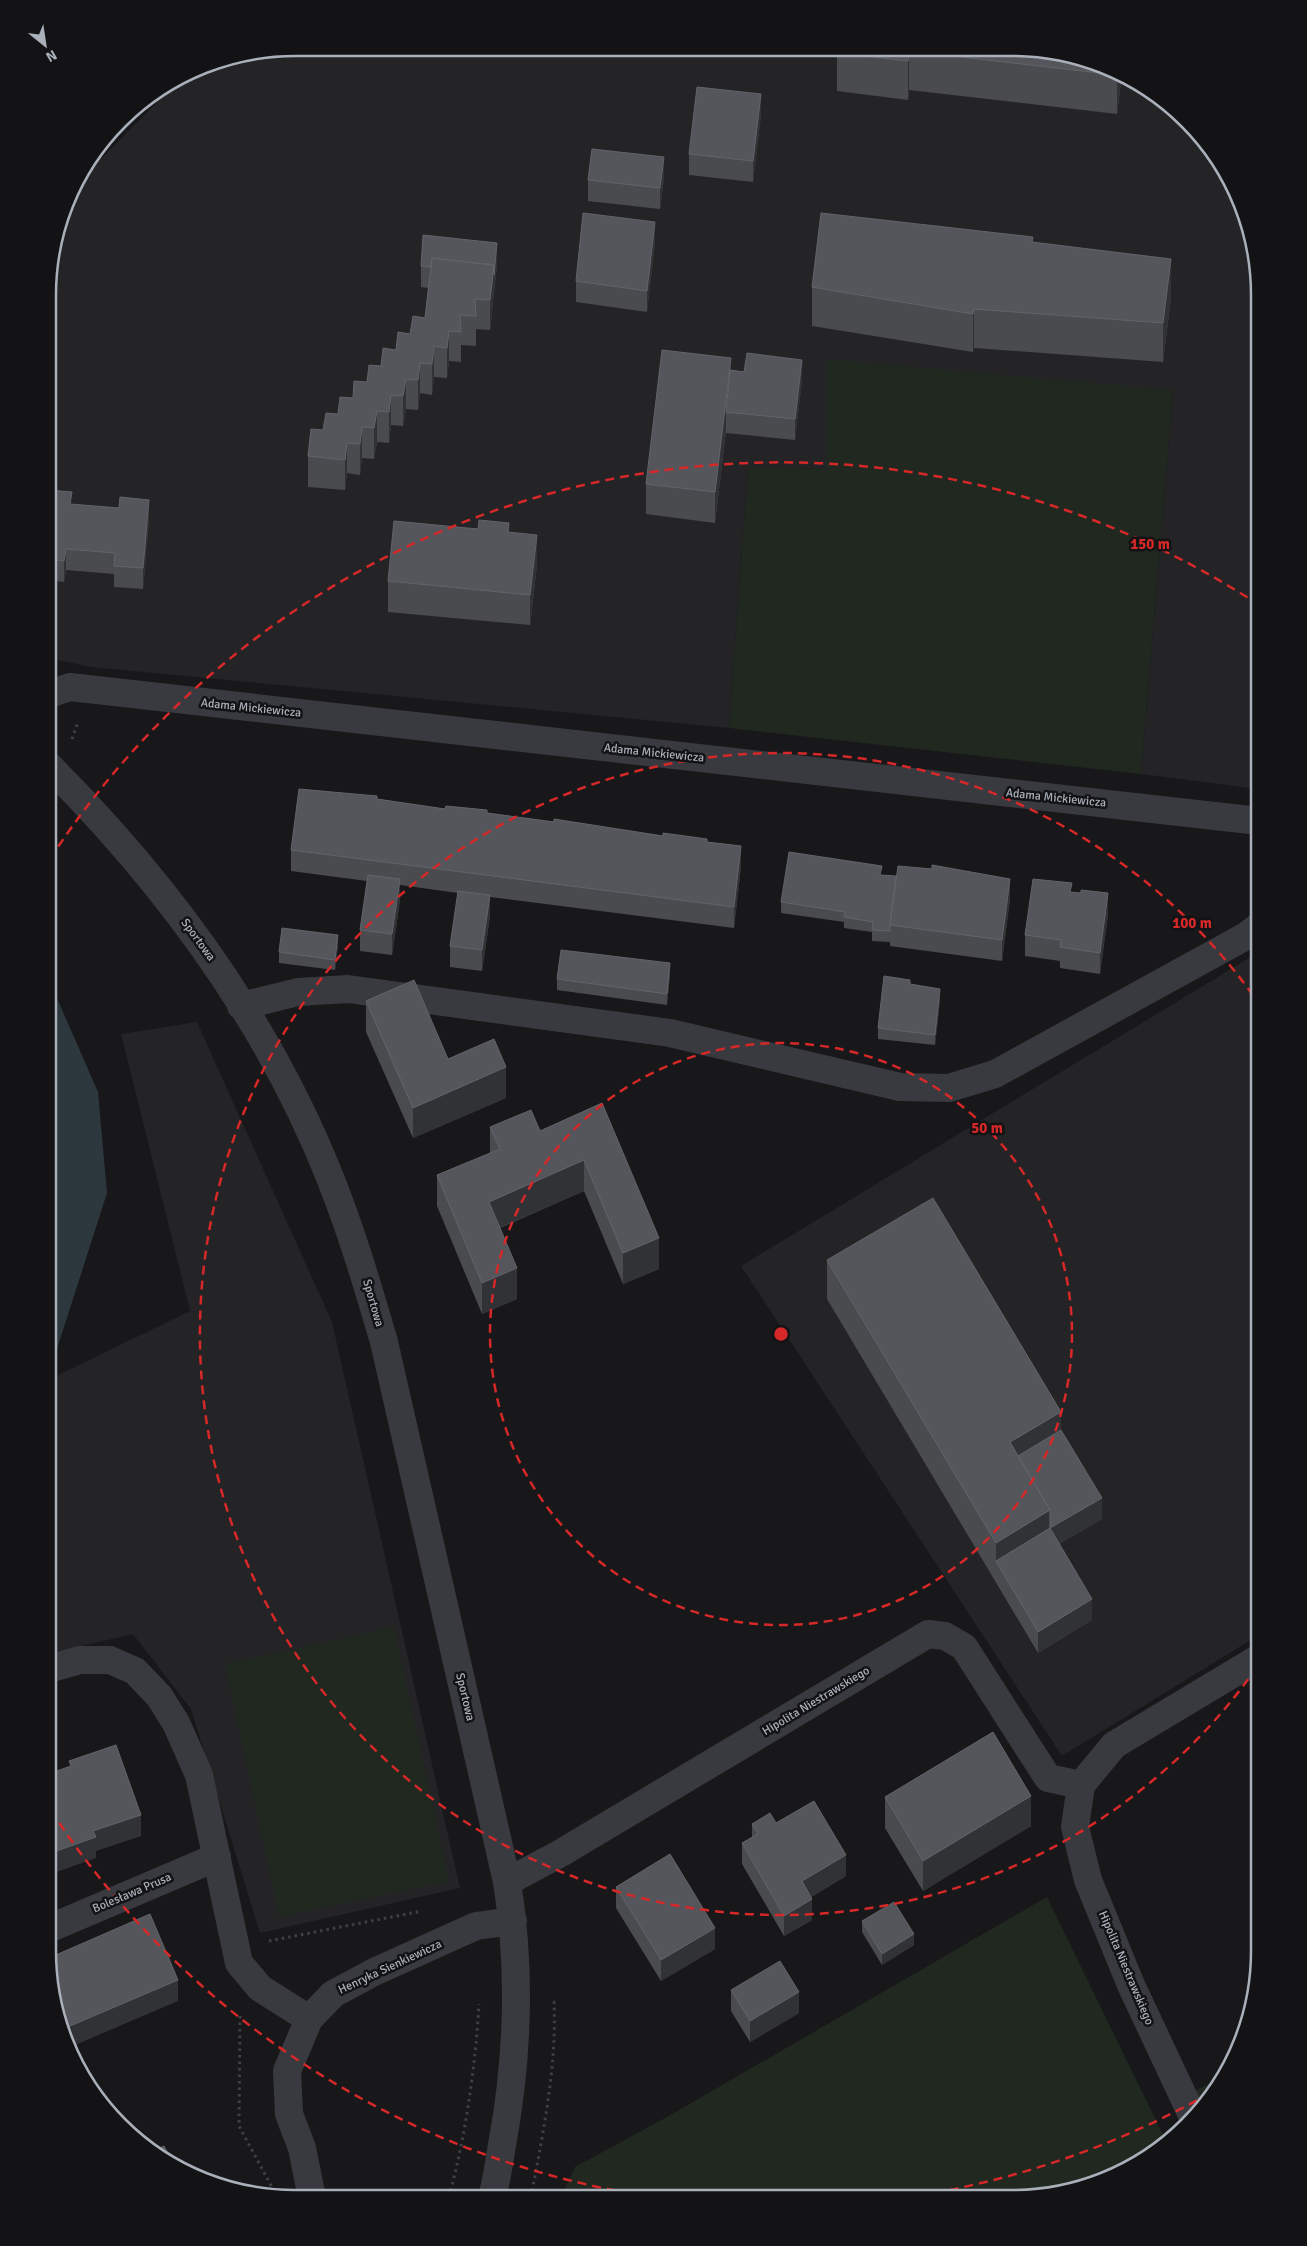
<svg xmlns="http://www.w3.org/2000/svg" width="1307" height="2246" font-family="Signika,sans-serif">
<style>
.built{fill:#242427}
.green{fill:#202820}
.water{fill:#2d383e}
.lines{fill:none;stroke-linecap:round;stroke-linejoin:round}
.path{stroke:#3f4146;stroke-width:3;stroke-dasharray:2.5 4;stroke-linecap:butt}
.minor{stroke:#393a3f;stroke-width:28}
.wall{fill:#494b4f}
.shaded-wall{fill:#313235}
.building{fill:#54565b;stroke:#61646a}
.ring{fill:none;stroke:#d62828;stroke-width:2.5;stroke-dasharray:9 6}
.labels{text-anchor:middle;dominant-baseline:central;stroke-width:5;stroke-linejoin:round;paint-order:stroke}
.street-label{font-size:12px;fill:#aab0ba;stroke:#131315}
.rim{fill:none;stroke:#aab0ba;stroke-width:2.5}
.centre{fill:#d62828;stroke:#131315;stroke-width:2.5}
.ring-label{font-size:15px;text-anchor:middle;font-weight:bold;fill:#d62828;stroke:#131315;stroke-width:5;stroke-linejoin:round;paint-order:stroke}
</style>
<rect width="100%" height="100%" fill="#18181a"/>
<path class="built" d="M295 48H600L688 55 689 49 1044 50 1107 66 1163 99 1208 145 1241 201 1259 295V789L1141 774 1173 390 826 469 748 467 729 728 91 667 49 658 50 263 72 188 181 78 201 66Z
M1259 952V1635L1062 1756 741 1266Z
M197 1022 332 1322 460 1888 260 1933 191 1709 133 1634 48 1654V1380L190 1311 121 1034Z"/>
<path class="green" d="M826 359 1173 390 1141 774 729 728 748 467 826 469Z
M394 1627 449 1881 279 1917 225 1664Z
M1047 1897 1167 2143 1162 2147 1106 2180 1012 2198 561 2197 575 2167 667 2117Z
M1224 2075 1203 2107 1195 2091Z"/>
<path class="water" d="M49 980 98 1092 107 1193 56 1352 48 1351Z"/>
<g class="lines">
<path class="path" d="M72 739 78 722
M269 1941 422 1911
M240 2016 239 2126 274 2191
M449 2197C466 2134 475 2069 479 2004
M531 2197C543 2133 557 2067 554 2002L550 2001"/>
<path class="minor" d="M49 694 70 687 1259 821
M49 766C167 884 269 1023 331 1180 352 1233 368 1287 384 1342L507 1882C521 1969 518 2058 502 2145 499 2162 497 2180 492 2197
M241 1006 298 992 348 989 670 1033 900 1087 949 1088 995 1074 1246 936 1259 926
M48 1669 80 1660H110L135 1671 159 1696 176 1723 199 1775 239 1963 260 1988 309 2019
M507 1882 561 1853 928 1634 945 1636 964 1647 1048 1778 1081 1785
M48 1929 217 1857
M1193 2117 1131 1985 1088 1880 1075 1827 1081 1785 1114 1745 1259 1658
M309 2197 311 2193 302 2148 289 2114 287 2071 309 2019 333 1994 374 1972 476 1926 513 1921"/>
</g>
<path class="wall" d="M1044 50 1122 75 1117 114 909 90 908 100 837 91V53Z
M761 115 753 182 689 175V154Z
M664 178 660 209 588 201V180Z
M1033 242 1171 298 1163 362 974 348 973 352 812 326V287Z
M655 243 647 312 576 302V281Z
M497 264 490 330 476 329V346L461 345V362L449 361 447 378 434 377 432 395 420 393 418 410 406 409 403 426 391 425 389 443 377 442 374 459 362 458 360 475 347 473 345 490 308 487V456L323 430 425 318 428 288 421 287V266Z
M731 370 802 380 795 440 726 433V431L715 523 646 514V484Z
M49 490 72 504 149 521 143 589 114 587V574L66 570 64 582 49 580Z
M509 532 537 565 530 625 388 612V581Z
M377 799 445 809 487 813 707 842 741 867 734 928 490 897V916L482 971 450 967V946L458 893 400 885V900L392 955 360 951V930L367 881 291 871V850Z
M882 875 1010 899 1002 961 890 946V942L872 941V932L844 928V922L781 913V902Z
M1072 892 1108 914 1100 974 1060 968V961L1025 956V935Z
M338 945 335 970 279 963V952Z
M670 974 667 1005 557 990V979Z
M940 1000 935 1045 878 1039V1028Z
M366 1001 448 1059 506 1098 413 1138 366 1032Z
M602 1103 659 1269 623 1284 584 1191 500 1228 517 1299 482 1314 437 1206V1175L490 1153V1127L540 1131Z
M827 1260 1061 1430 1102 1519 1059 1544 1092 1620 1038 1653 827 1299Z
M885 1797 1031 1826 923 1891 885 1828Z
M776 1823 846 1876 811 1897 812 1920 784 1936 742 1864V1843L752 1837V1824Z
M616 1887 715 1949 661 1981 616 1908Z
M862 1921 914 1945 882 1965 862 1932Z
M731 1990 799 2013 750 2042 731 2011Z"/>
<path class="shaded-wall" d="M909 51V90L908 100V61Z
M1117 73 1122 75 1117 114Z
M761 94V115L753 182V161Z
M664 157V178L660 209V188Z
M655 222V243L647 312V291Z
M497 243V264L490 330V300L494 265Z
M1171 259V298L1163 362V323Z
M974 309V348L973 352V314Z
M449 331V361L447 378V348Z
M434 346V377L432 395V364Z
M731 358V389L726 412V431L715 523V492Z
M802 360V380L795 440V419Z
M420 363V393L418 410V380Z
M406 379V409L403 426V396Z
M391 395V425L389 443V412Z
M377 411V442L374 459V428Z
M362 427V458L360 475V444Z
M347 443V473L345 490V460Z
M149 500V521L143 589V568Z
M537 535V565L530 625V595Z
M66 549V570L64 582V561Z
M741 846V867L734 928V907Z
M400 879V900L392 955V934Z
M1010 879V899L1002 961V940Z
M1108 893V914L1100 974V953Z
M490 895V916L482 971V950Z
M338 935V945L335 970V960Z
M670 963V974L667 1005V994Z
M940 989V1000L935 1045V1035Z
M506 1067V1098L413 1138V1108Z
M584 1160V1191L489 1232V1202Z
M659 1238V1269L623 1284V1253Z
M517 1268V1299L482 1314V1283Z
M1061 1412V1451L1019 1476 1010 1442Z
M1102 1498V1519L1050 1549V1528Z
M1050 1510V1549L996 1561V1582V1543Z
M1092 1599V1620L1038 1653V1632Z
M1031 1796V1826L923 1891V1861Z
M141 1815V1836L96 1851V1858L48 1875V1854L93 1831Z
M846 1855V1876L802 1902V1881Z
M812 1899V1920L784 1936V1916Z
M715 1928V1949L661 1981V1960Z
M914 1934V1945L882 1965V1954Z
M178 1980V2001L68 2048 66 2045 63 2029Z
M799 1992V2013L750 2042V2021Z"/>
<path class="building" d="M837 49 1044 50 1107 66 1117 73V75L909 51 908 61 837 53Z
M697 87 761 94 753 161 689 154Z
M592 149 664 157 660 188 588 180Z
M583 213 655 222 647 291 576 281Z
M821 213 1033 237 1032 242 1171 259 1163 323 974 309 973 314 812 287Z
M423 235 497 243 494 275V265L432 258 431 267 421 266Z
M432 258 494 265 490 300 475 299 476 316 460 315 461 332 449 331 447 348 434 346 432 364 420 363 418 380 406 379 403 396 391 395 389 412 377 411 374 428 362 427 360 444 347 443 345 460 308 456 311 429 323 430 326 413 338 414 340 397 353 398 354 381 367 382 369 365 381 366 383 348 396 350 398 332 410 334 413 316 425 318Z
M662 350 731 358 715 492 646 484Z
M747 353 802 360 795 419 726 412 730 370 744 372Z
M49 490 72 492 70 504 119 508 120 497 149 500 143 568 114 566 115 553 66 549 64 561 49 559Z
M479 520 509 523 508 532 537 535 530 595 388 581 394 521 478 529Z
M299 789 377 796V799L445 809 446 806 487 810V813L554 822V819L663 836V833L707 839V842L741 846 734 907 291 850Z
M789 852 882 866 880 875 896 876 890 925V931L872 930 873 922 844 917 845 912 781 902Z
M932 865 1010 879 1002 940 890 925 898 866 932 869Z
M368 875 400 879 392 934 360 930Z
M1033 879 1072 883 1070 892 1081 893V890L1108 893 1100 953 1060 947 1061 940 1025 935Z
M458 891 490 895 482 950 450 946Z
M282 928 338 935 335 960 279 952Z
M561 950 670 963 667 994 557 979Z
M884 976 910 980V984L940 989 935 1035 878 1028Z
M414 980 448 1059 494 1039 506 1067 413 1108 366 1001Z
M602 1103 659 1238 623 1253 584 1160 489 1202 517 1268 482 1283 437 1175 500 1149 490 1127 531 1110 540 1131Z
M933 1198 1061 1412 1010 1442 1050 1510 996 1543 827 1260Z
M1061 1430 1102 1498 1050 1528V1510L1018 1456Z
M1050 1528 1092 1599 1038 1632 996 1561Z
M993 1732 1031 1796 923 1861 885 1797Z
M116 1745 141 1815 93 1831 96 1837 48 1854V1774L71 1766 69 1761Z
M814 1801 846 1855 802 1881 812 1899 784 1916 742 1843 758 1834 752 1824 770 1813 776 1823Z
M670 1854 715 1928 661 1960 616 1887Z
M894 1902 914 1934 882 1954 862 1921Z
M150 1914 178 1980 63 2029 49 1958Z
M780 1961 799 1992 750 2021 731 1990Z
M164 2146 174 2165 153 2152Z"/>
<g class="ring">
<circle cx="781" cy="1334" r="291"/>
<path d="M1257 1667A581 581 0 1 1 1257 1001"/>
<path d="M1210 2093A872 872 0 0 1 902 2198M660 2198A872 872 0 0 1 50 1809M50 859A872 872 0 0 1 1256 603"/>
</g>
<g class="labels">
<g class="street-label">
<text transform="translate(251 708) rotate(6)">Adama Mickiewicza</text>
<text transform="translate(654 753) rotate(6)">Adama Mickiewicza</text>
<text transform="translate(1056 798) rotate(6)">Adama Mickiewicza</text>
<text transform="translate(198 940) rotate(54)">Sportowa</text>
<text transform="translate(373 1303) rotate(74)">Sportowa</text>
<text transform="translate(465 1697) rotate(77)">Sportowa</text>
<text transform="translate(816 1701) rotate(-31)">Hipolita Niestrawskiego</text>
<text transform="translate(132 1893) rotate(-23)">Bolesława Prusa</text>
<text transform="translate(390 1967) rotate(-25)">Henryka Sienkiewicza</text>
<text transform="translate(1126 1968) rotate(67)">Hipolita Niestrawskiego</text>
</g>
</g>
<path d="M0 0H1307V2246H0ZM295 56H1012A239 239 0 0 1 1251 295V1951A239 239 0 0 1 1012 2190H295A239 239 0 0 1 56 1951V295A239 239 0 0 1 295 56Z" fill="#131315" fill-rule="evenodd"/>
<path class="rim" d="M295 56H1012A239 239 0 0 1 1251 295V1951A239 239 0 0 1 1012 2190H295A239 239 0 0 1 56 1951V295A239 239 0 0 1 295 56Z"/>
<circle cx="781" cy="1334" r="8" class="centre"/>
<g class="ring-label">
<text x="1150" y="549">150 m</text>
<text x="1192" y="928">100 m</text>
<text x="987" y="1133">50 m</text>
</g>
<g transform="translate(45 45) rotate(150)" stroke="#131315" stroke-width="4" paint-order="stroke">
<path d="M0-4L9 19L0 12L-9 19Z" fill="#aab0ba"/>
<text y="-8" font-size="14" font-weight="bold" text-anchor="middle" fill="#aab0ba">N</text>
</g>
</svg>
